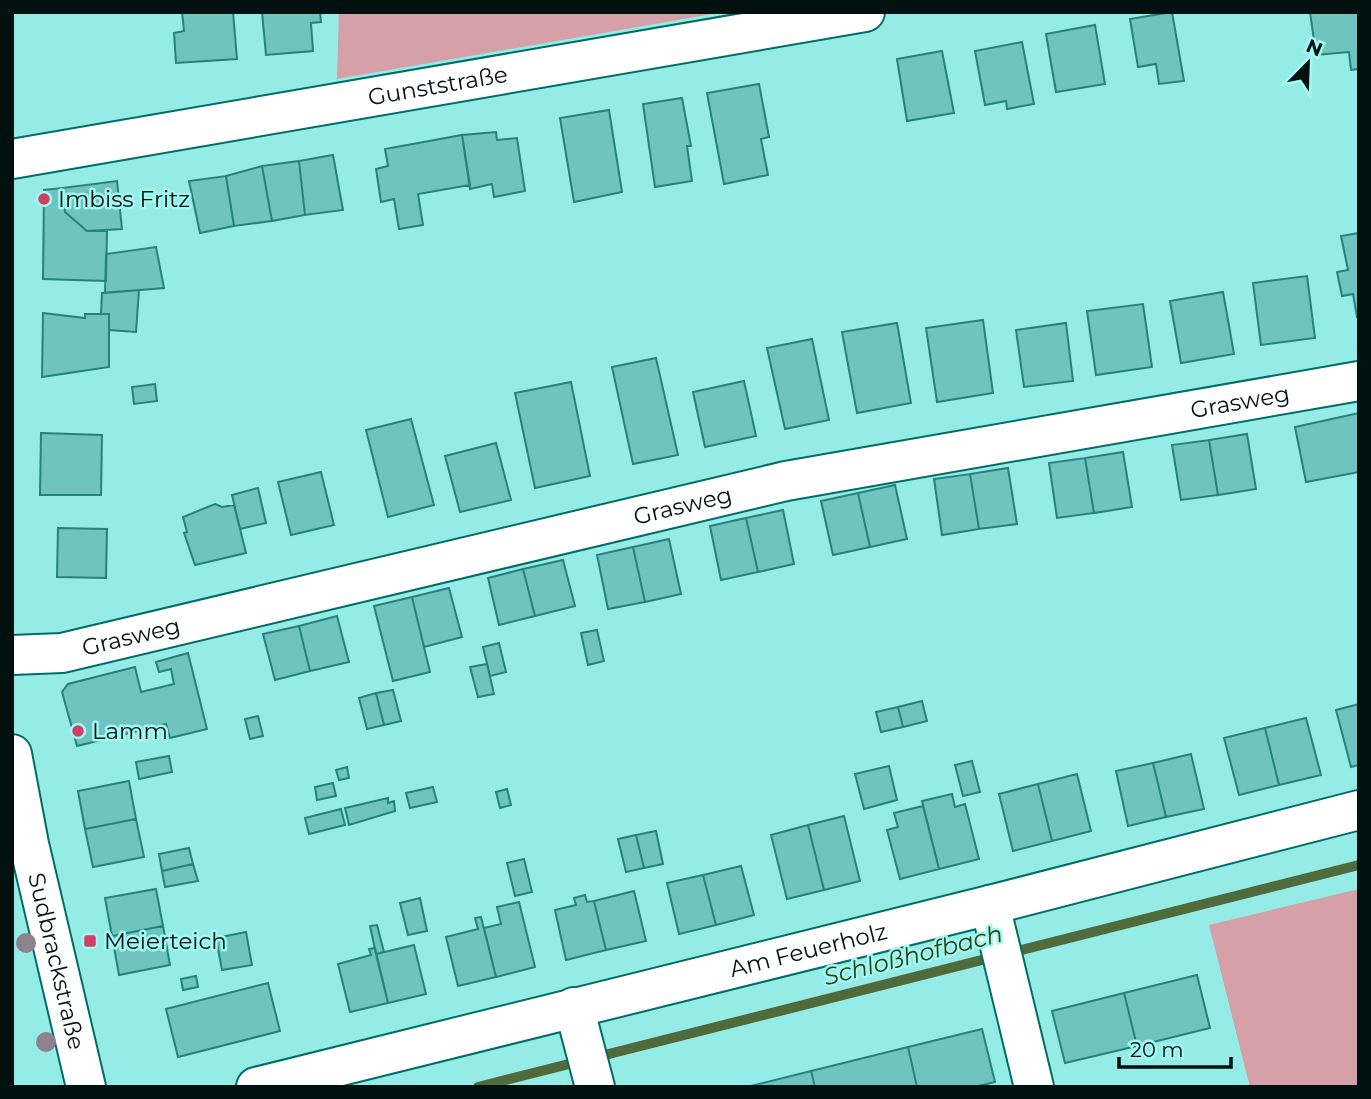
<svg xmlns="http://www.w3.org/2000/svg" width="1371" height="1099" font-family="Montserrat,sans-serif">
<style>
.green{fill:#d5a0a7}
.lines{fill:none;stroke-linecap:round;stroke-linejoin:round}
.stream{stroke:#4f6a3b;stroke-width:10}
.building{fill:#6fc4bf;stroke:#26827d;stroke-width:2}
.minor-casing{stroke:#006d68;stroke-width:42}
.minor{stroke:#fff;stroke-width:38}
.tree{fill:#90828c}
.poi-dot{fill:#cf4064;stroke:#a2f8f2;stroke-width:2.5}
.labels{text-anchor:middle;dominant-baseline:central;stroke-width:5;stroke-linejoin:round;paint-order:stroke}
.street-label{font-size:23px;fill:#00110f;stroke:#a2f8f2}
.poi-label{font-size:23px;fill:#00110f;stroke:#a2f8f2;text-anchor:start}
.water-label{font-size:24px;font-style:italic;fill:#2c4110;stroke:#a2f8f2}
</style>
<rect width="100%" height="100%" fill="#95ebe5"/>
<path class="green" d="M339 12H724L337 79Z
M1359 889V1087H1250L1209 925Z"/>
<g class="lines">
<path class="stream" d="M478 1087 1359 865"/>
</g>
<path class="building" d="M182 12H233L237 59 176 63 174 33 184 31Z
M262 12H320L321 22 311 23 313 51 266 55Z
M1172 12 1184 81 1159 84 1156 64 1138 67 1130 19Z
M1310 12H1359V69L1351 70 1349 52 1316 55Z
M1095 25 1105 84 1056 92 1046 34Z
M1022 42 1034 104 1007 109 1006 101 985 105 975 51Z
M942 51 954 113 907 121 897 59Z
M759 84 769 137 761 139 768 175 724 184 707 93Z
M682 98 691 146H687L692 181 655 187 643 104Z
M609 110 622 192 574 202 560 118Z
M496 132 497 140 517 138 525 191 494 197 492 184 470 189 462 135Z
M462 135 470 185 418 194 423 225 399 229 394 199 381 202 376 169 388 166 385 149Z
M333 155 343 210 305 215 299 161Z
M299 161 305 215 272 221 262 166Z
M262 166 272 221 234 226 226 176Z
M226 176 234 226 200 233 189 181Z
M117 181 122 229 87 231 65 212 62 188Z
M62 188 65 212 87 231H107L106 281 43 279 44 190Z
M1359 233V317H1357L1353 294 1342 296 1337 272 1348 270 1341 236Z
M156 247 164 288 105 293 106 254Z
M1307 276 1315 338 1261 345 1253 283Z
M139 290 136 332 109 330V314H101L102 293Z
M1223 292 1234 354 1181 363 1170 301Z
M1143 304 1152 367 1096 375 1087 311Z
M43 313 85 318V314H109V367L42 377Z
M983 320 993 393 937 402 926 328Z
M897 323 911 403 857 413 842 332Z
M1066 323 1073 381 1024 387 1016 330Z
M812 339 829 420 785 429 767 348Z
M656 358 678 455 633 464 612 367Z
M744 381 756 436 705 447 693 392Z
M571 382 590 476 535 488 515 393Z
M155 384 157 401 134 404 132 387Z
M1359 413V472L1306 482 1295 427Z
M411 419 434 505 388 517 366 430Z
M41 433 102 435 101 495H40Z
M1247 434 1256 489 1218 495 1209 440Z
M1209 440 1218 495 1181 500 1172 445Z
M496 443 511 500 460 512 445 456Z
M1123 452 1132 507 1094 513 1085 458Z
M1085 458 1094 513 1057 518 1049 463Z
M1008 468 1017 524 979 529 970 474Z
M321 472 334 525 291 535 278 482Z
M970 474 979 529 942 535 934 479Z
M895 485 907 539 870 547 858 493Z
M258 488 266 523 240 529 232 495Z
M858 493 870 547 833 555 821 501Z
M215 504 222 507 234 505 246 553 195 565 184 533 187 532 183 517Z
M783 510 794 564 758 572 746 518Z
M746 518 758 572 721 580 710 526Z
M58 528 107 529 106 578 57 577Z
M669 539 681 594 645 602 633 547Z
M633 547 645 602 608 609 597 555Z
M563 560 575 606 535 616 523 569Z
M523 569 535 616 499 625 488 578Z
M449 588 462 637 424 647 412 597Z
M412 597 430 672 393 681 374 606Z
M337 616 349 662 310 671 299 626Z
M299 626 310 671 275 680 263 634Z
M597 630 604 661 588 665 581 633Z
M499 643 506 672 490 676 483 647Z
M188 653 207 729 170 738 166 724 77 746 62 692 68 684 135 667 141 692 174 684 171 669 159 672 156 662Z
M487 664 494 694 478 697 470 667Z
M393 690 401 721 384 725 376 693Z
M376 693 384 725 367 729 359 698Z
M922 701 927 721 903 727 898 707Z
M1359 704V765L1351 767 1336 710Z
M898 707 903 727 881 732 876 712Z
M258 716 263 736 250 739 245 719Z
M1306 718 1321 775 1279 785 1265 728Z
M1265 728 1279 785 1239 795 1224 738Z
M1191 754 1204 809 1166 817 1153 763Z
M169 756 172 772 139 779 136 762Z
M972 761 980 792 963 796 955 765Z
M1153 763 1166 817 1128 826 1116 771Z
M889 766 897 800 864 809 855 774Z
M347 767 349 778 339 780 336 770Z
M1077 774 1091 831 1052 841 1038 784Z
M129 781 136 819 85 829 78 791Z
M333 783 336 796 317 800 315 787Z
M1038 784 1052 841 1013 851 999 794Z
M433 787 437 802 410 808 406 793Z
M507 789 511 805 500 808 496 792Z
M952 794 955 807 965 804 979 859 939 869 922 801Z
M388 798V803L394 801 395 811 349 825 345 808Z
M923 806 939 869 900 879 887 830 898 827 894 813Z
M341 809 345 825 309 834 305 818Z
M844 816 860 881 824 890 808 825Z
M136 819 144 857 93 867 85 829Z
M808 825 824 890 787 899 771 835Z
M656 831 663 864 644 868 636 835Z
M636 835 644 868 626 872 618 839Z
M189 848 193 864 162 871 159 854Z
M524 859 532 892 515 896 507 863Z
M193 864 198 881 165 887 162 871Z
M741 866 754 915 716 925 703 875Z
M703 875 716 925 679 934 667 883Z
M156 889 163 926 112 936 105 898Z
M634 891 646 941 606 950 594 901Z
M585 895 587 902 594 901 606 950 566 960 555 910 576 905 574 898Z
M420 898 427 931 408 935 400 903Z
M519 902 535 967 496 977 484 928 501 924 497 907Z
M481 917 496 977 458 986 446 937 478 929 475 918Z
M377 925 384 952 376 954 370 926Z
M163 926 170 965 119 975 112 936Z
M246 932 252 965 222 970 216 938Z
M414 945 426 994 388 1003 376 954Z
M375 948 388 1003 350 1012 338 964 371 955 369 949Z
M1197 975 1210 1028 1137 1046 1124 993Z
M196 976 198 987 183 990 181 979Z
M268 983 280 1031 178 1057 166 1009Z
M1124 993 1137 1046 1065 1063 1052 1011Z
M982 1029 995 1082 974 1087H917L908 1047Z
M908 1047 917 1087H815L811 1071Z
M811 1071 815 1087H747Z"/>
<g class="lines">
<defs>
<g id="minor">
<path id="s1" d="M12 159 865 12"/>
<path id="s2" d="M12 655 62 653 786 481 1359 381"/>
<path id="s3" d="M12 754 29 844 86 1087"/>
<path d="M990 905 1034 1087"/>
<path d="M574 1007 595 1087"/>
<path id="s4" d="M256 1087 990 905 1359 810"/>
</g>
</defs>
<use href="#minor" class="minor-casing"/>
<use href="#minor" class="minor"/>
</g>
<g class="tree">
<circle cx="26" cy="943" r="10"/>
<circle cx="46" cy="1042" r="10"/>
</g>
<g class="poi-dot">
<circle cx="44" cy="199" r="7"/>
<circle cx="78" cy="731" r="7"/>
<rect x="83" y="934" width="14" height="14" rx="3.5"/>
</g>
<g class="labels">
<g class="street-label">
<text stroke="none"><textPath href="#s1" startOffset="432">Gunststraße</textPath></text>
<text stroke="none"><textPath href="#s2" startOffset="1255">Grasweg</textPath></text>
<text stroke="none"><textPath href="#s2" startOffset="688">Grasweg</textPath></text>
<text stroke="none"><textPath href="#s2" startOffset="121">Grasweg</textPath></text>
<text stroke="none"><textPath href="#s4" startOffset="569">Am Feuerholz</textPath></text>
<text stroke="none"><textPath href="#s3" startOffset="212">Sudbrackstraße</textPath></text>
</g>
<g class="poi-label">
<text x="58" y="199">Imbiss Fritz</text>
<text x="92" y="731">Lamm</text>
<text x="104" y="941">Meierteich</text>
</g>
<g class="water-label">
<text transform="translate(913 955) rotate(-14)">Schloßhofbach</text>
</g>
</g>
<rect width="1371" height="1099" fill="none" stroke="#00110f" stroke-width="28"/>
<g transform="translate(1308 63) rotate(23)" stroke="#a2f8f2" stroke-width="5" paint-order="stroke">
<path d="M0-5L12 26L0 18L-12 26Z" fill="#00110f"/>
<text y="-10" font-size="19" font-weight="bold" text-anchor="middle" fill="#00110f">N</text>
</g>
<path d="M1119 1057v10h112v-10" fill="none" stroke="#00110f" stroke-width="3.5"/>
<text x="1130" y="1057" font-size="21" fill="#00110f" stroke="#a2f8f2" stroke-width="5" paint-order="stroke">20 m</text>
</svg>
